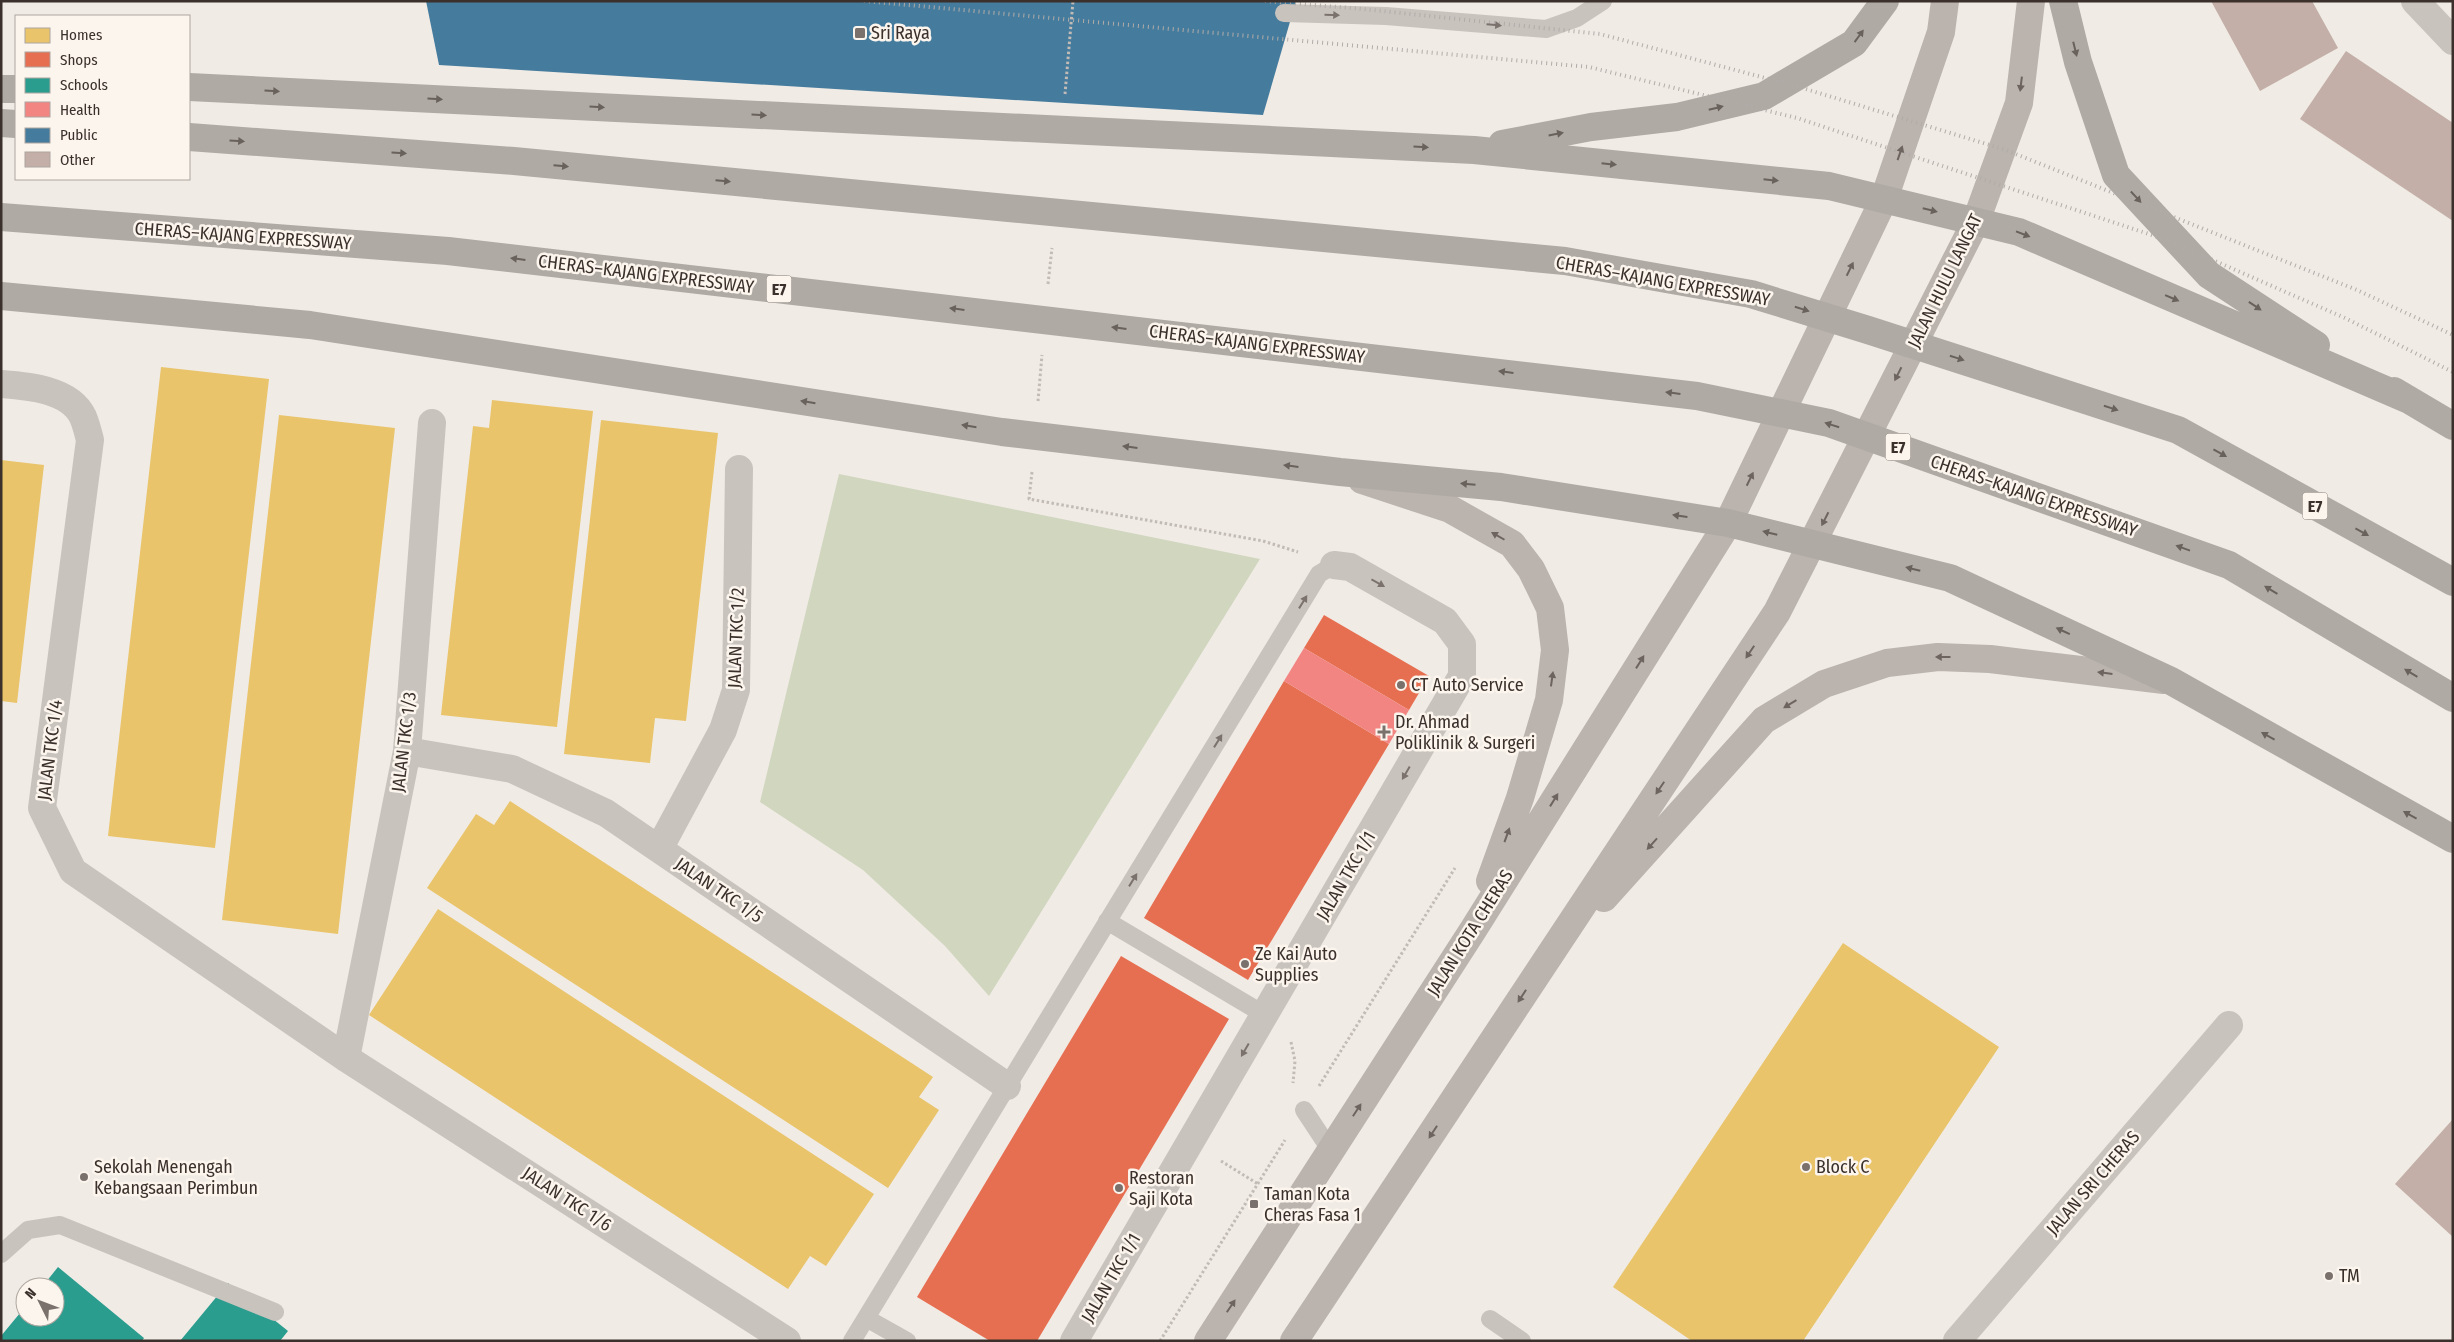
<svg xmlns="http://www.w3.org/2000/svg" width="2454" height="1342" font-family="'Fira Sans Condensed',sans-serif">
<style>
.green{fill:#d1d6bf}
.homes{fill:#e9c46a}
.shops{fill:#e76f51}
.schools{fill:#2a9d8f}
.health{fill:#f28482}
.public{fill:#457b9d}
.building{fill:#c3afa7}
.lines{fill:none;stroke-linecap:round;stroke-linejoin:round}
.path{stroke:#c2bbb6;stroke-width:3;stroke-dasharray:2.5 2.5;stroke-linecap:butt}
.service{stroke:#c9c3be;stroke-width:18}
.minor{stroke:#c9c3be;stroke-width:28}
.secondary{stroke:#bab3ae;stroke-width:28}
.motorway{stroke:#afaaa4;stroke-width:28}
.rail{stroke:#b1aca8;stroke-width:4;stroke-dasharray:1 4;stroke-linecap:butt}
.oneway{fill:#7b726d}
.oneway2{fill:#69615b}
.oneway3{fill:#6e645f}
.poi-dot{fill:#7a716c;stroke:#fbf5ee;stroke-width:2}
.labels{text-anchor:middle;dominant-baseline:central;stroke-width:5;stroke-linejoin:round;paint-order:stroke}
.shield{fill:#fbf5ee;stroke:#756b66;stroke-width:1}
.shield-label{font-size:16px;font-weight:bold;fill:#3b302b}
.poi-label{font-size:18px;fill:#3b302b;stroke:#fbf5ee;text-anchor:start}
.street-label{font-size:18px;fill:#3b302b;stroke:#fbf5ee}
</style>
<rect width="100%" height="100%" fill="#f0ebe5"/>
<path class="green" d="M839 474 1260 559 989 996 945 946 863 870 760 802Z"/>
<path class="homes" d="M161 367 269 379 215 848 108 836Z
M492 400 593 411 557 727 441 715 473 426 489 428Z
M279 415 395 428 338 934 222 920Z
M601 420 718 433 686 721 655 718 650 763 564 754Z
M1 460 44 465 17 703 1 701Z
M510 801 933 1077 919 1097 939 1110 888 1188 427 888 476 814 494 825Z
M438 909 874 1194 826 1266 810 1256 788 1289 369 1015Z
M1843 943 1999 1047 1803 1341H1692L1613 1287Z"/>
<path class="shops" d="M1324 615 1429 676 1409 710 1304 648Z
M1284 681 1389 744 1248 980 1144 918Z
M1121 956 1229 1019 1037 1341H990L917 1297Z"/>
<path class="schools" d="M58 1267 144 1338 142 1341H1V1336L25 1307V1317H55V1287H42Z
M228 1283 288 1331 280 1341H180Z"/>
<path class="health" d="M1304 648 1409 710 1389 744 1284 681Z"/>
<path class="public" d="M426 1H1296L1263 115 439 65Z"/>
<path class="building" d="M2211 1H2312L2338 48 2260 91Z
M2346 51 2453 123V221L2300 119Z
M2453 1119V1237L2395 1184Z"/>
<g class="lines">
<path class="path" d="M1065 94 1073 1
M1048 284 1052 248
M1038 401 1042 355
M1032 472 1029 499 1263 541 1298 552
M1291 1042 1295 1061 1293 1083
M1319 1086 1455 868
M1221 1161 1258 1184
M1160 1341 1285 1140"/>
<path class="service" d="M1284 13 1386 16 1546 29 1577 18 1603 1
M1107 921 1265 1015
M1304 1110 1331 1151
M1 1254 28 1230 60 1225 275 1312
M866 1318 907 1341
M1490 1319 1522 1341
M852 1341 1319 574 1334 565"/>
<path class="minor" d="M2415 1 2453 41
M1 384C27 386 70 389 83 417 86 424 88 432 90 440L42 808 73 871 346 1058 787 1341
M407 751 512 769 606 813 1007 1086
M659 849 723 730 736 690 739 469
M346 1058 407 751 432 423
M1074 1341 1462 676V644L1445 621 1350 567 1334 565
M1957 1341 2229 1025"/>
<path class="secondary" d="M1362 480 1450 509 1512 544 1531 569 1550 608 1555 650 1549 700 1520 798 1490 881
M1604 898 1764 720 1824 684 1887 663 1938 657 1990 659 2164 680
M1208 1341 1473 930 1728 523 1884 199 1941 32 1945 1
M1294 1341 1777 612 1976 221 2019 103 2031 1"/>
<path class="motorway" d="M2063 1 2078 62 2116 175 2209 275 2316 345
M189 87 1474 150 1829 186 2019 232 2409 400
M1 89H16
M1 123 16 124
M189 137 514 161 1565 261 1751 294 1868 330 2178 430 2453 582
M1502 144 1591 127 1677 117 1764 96 1854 43 1885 1
M1 217 448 251 1697 396 1829 423 2229 565 2453 698
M1 296 310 325 1002 432 1340 472 1501 487 1728 523 1950 578 2171 681 2453 839
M2394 391 2453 426"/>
<path class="rail" d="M864 1 1589 67 1797 118 2167 240 2345 318 2453 372
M1265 1 1363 9 1600 34 1799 87 2003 149 2357 290 2453 335"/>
</g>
<defs><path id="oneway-solid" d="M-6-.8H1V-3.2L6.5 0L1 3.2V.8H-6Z" transform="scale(1.25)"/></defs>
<g class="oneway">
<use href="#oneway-solid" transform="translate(1332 15) rotate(2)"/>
<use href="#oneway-solid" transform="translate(1494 25) rotate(5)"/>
<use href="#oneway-solid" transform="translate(1378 583) rotate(29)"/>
<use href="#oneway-solid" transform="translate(1303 602) rotate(-58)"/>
<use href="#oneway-solid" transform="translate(1218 741) rotate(-58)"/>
<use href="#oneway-solid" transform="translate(1406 773) rotate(120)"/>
<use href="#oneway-solid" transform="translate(1133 880) rotate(-58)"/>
<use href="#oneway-solid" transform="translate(1245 1050) rotate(120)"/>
</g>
<g class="oneway2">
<use href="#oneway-solid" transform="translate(1859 36) rotate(-54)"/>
<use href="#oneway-solid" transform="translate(2075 49) rotate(76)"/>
<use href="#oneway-solid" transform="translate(272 91) rotate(3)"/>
<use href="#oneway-solid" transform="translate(435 99) rotate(3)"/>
<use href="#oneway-solid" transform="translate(597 107) rotate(3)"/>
<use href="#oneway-solid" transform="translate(1716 108) rotate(-14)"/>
<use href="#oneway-solid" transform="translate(759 115) rotate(3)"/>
<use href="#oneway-solid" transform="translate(1556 134) rotate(-11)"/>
<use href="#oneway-solid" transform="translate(237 141) rotate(4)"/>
<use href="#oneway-solid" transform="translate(1421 147) rotate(3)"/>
<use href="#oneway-solid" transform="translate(399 153) rotate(4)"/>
<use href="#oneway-solid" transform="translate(1609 164) rotate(6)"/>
<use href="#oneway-solid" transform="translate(561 166) rotate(5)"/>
<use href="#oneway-solid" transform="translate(1771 180) rotate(6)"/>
<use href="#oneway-solid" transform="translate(723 181) rotate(5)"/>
<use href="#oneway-solid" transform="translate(2136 197) rotate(47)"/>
<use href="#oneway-solid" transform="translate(1930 210) rotate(14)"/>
<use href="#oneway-solid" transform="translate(2023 234) rotate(21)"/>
<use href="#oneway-solid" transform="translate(518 259) rotate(-173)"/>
<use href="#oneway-solid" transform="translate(2172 298) rotate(23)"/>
<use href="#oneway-solid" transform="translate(2255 306) rotate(34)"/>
<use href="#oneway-solid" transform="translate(957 309) rotate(-173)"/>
<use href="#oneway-solid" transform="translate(1802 309) rotate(17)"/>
<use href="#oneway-solid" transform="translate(1119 328) rotate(-173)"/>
<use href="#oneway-solid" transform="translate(1957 358) rotate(18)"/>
<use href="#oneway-solid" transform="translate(1506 372) rotate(-173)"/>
<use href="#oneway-solid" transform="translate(1673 393) rotate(-173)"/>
<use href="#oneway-solid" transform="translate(808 402) rotate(-171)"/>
<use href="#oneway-solid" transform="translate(2111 408) rotate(18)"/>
<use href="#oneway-solid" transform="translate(1832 425) rotate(-163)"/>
<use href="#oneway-solid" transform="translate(969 426) rotate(-171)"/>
<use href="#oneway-solid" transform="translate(1130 447) rotate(-173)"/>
<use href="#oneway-solid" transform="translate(2220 453) rotate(29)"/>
<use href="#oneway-solid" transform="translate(1291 466) rotate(-173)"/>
<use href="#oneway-solid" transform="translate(1468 484) rotate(-175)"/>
<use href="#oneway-solid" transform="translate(1680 516) rotate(-172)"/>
<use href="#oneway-solid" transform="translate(2362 532) rotate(29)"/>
<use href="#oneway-solid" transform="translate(1770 533) rotate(-166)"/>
<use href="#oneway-solid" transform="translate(2183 548) rotate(-160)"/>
<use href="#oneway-solid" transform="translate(1913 569) rotate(-166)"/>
<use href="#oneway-solid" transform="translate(2271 590) rotate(-149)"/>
<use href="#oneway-solid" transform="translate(2063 631) rotate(-155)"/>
<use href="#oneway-solid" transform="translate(2411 673) rotate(-149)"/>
<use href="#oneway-solid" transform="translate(2268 736) rotate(-151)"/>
<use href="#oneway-solid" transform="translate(2410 815) rotate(-151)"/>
</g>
<g class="oneway3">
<use href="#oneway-solid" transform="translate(2021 84) rotate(97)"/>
<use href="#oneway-solid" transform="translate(1900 153) rotate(-71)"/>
<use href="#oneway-solid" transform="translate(1850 269) rotate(-64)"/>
<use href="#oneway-solid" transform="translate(1898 374) rotate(117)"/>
<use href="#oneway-solid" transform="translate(1750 479) rotate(-64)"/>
<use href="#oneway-solid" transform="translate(1825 519) rotate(117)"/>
<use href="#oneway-solid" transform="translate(1498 536) rotate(-150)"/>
<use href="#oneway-solid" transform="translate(1750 652) rotate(124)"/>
<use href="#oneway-solid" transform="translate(1943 657) rotate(-180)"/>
<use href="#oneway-solid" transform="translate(1640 662) rotate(-58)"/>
<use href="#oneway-solid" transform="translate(2105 673) rotate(-173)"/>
<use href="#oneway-solid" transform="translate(1552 679) rotate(-82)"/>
<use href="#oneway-solid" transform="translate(1790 704) rotate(149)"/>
<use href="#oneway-solid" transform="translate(1660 788) rotate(124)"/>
<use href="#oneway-solid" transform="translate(1554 800) rotate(-58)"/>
<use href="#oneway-solid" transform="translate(1507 835) rotate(-70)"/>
<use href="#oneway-solid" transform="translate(1652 844) rotate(132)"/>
<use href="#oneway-solid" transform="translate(1522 996) rotate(123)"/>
<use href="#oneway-solid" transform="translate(1357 1110) rotate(-57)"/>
<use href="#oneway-solid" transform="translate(1433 1132) rotate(123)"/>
<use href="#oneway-solid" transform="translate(1231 1306) rotate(-56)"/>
</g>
<g class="poi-dot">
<rect x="854" y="27" width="12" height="12" rx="2.5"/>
<circle cx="1401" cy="685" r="5"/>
<path d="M1381.5 724.5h5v5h5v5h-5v5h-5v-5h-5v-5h5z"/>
<circle cx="1245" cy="964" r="5"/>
<circle cx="1806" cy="1167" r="5"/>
<circle cx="84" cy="1177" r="5"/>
<circle cx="1119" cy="1188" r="5"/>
<rect x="1249" y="1199" width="10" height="10" rx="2.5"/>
<circle cx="2329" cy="1276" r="5"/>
</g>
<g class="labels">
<g class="shield">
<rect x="766.5" y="275.5" width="25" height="27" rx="4"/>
<rect x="1885.5" y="433.5" width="25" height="27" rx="4"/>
<rect x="2302.5" y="492.5" width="25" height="27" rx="4"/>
</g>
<g class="shield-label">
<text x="779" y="289">E7</text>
<text x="1898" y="447">E7</text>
<text x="2315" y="506">E7</text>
</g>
<g class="poi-label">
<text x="871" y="33">Sri Raya</text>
<text x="1411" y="685">CT Auto Service</text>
<text x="1395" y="722">Dr. Ahmad<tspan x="1395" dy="21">Poliklinik &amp; Surgeri</tspan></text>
<text x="1255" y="954">Ze Kai Auto<tspan x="1255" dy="21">Supplies</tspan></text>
<text x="94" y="1167">Sekolah Menengah<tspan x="94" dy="21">Kebangsaan Perimbun</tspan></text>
<text x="1816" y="1167">Block C</text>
<text x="1129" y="1178">Restoran<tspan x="1129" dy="21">Saji Kota</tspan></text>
<text x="1264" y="1194">Taman Kota<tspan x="1264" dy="21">Cheras Fasa 1</tspan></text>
<text x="2339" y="1276">TM</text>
</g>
<g class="street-label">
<text transform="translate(243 236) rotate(4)">CHERAS–KAJANG EXPRESSWAY</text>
<text transform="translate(646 274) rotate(7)">CHERAS–KAJANG EXPRESSWAY</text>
<text transform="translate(1663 281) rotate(10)">CHERAS–KAJANG EXPRESSWAY</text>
<text transform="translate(1945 281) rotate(-64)">JALAN HULU LANGAT</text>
<text transform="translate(1257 344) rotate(7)">CHERAS–KAJANG EXPRESSWAY</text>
<text transform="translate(2034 496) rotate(19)">CHERAS–KAJANG EXPRESSWAY</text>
<text transform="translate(736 638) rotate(-88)">JALAN TKC 1/2</text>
<text transform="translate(404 742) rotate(-83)">JALAN TKC 1/3</text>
<text transform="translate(50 750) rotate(-83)">JALAN TKC 1/4</text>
<text transform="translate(1346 876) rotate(-60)">JALAN TKC 1/1</text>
<text transform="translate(719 890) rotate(34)">JALAN TKC 1/5</text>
<text transform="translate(1470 933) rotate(-58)">JALAN KOTA CHERAS</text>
<text transform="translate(2093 1183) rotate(-49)">JALAN SRI CHERAS</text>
<text transform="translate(567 1199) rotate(33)">JALAN TKC 1/6</text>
<text transform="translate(1111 1278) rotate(-60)">JALAN TKC 1/1</text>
</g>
</g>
<rect width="2454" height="1342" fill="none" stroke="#3b302b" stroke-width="5"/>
<rect x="15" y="15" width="175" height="165" fill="#fbf5ee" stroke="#aea6a0"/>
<rect x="25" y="28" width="25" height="15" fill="#e9c46a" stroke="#aea6a0"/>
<text x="60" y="40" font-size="15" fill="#3b302b">Homes</text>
<rect x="25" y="52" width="25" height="15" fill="#e76f51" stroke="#aea6a0"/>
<text x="60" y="65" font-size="15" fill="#3b302b">Shops</text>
<rect x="25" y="78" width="25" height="15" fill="#2a9d8f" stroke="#aea6a0"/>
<text x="60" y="90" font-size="15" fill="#3b302b">Schools</text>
<rect x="25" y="102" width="25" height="15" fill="#f28482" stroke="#aea6a0"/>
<text x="60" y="115" font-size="15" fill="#3b302b">Health</text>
<rect x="25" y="128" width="25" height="15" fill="#457b9d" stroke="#aea6a0"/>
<text x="60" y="140" font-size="15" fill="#3b302b">Public</text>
<rect x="25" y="152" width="25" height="15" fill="#c3afa7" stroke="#aea6a0"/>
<text x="60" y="165" font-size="15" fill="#3b302b">Other</text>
<g transform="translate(40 1302) rotate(312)"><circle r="24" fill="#fbf5ee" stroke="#aea6a0"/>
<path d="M0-4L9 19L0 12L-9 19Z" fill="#7a716c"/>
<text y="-8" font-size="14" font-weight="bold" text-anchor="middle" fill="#3b302b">N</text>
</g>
</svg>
